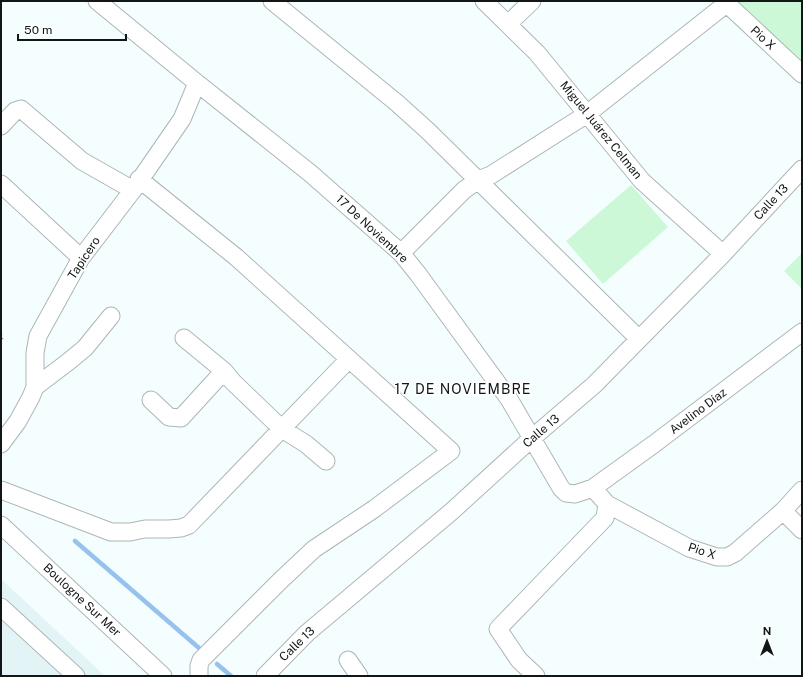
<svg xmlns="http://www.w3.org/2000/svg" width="803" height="677" font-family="'Public Sans',sans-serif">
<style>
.built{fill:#e2f4f6}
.green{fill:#ccf8d8}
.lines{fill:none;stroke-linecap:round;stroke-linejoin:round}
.stream{stroke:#97c2ee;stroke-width:4.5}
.minor-casing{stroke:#adb5b6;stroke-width:19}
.path{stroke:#8b9191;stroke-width:2.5;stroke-dasharray:1 3;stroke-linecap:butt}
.minor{stroke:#fff;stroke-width:17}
.labels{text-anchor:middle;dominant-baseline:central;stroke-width:3.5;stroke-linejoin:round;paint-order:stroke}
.street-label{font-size:12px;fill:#131616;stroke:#fff}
.quarter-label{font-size:14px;letter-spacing:1px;fill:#131616;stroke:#fff}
</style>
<rect width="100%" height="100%" fill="#f5fefe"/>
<path class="built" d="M1 579 105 676H1Z"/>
<path class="green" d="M738 1H802V62Z
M631 185 668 227 603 284 566 241Z
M802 253V289L784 271Z"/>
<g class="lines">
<path class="stream" d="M75 541 199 648
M217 664 231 676"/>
<defs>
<path id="minor" d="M97 1 197 83 310 173 401 253 418 274 509 399 561 488 566 493 575 494 593 488 654 444 802 332
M272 1 397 103 428 131 639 339
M484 1 537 53 642 181 723 254
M724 1 802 74
M508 24 532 1
M1 126 15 111 21 109 82 161 133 190
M139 179 236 257 451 451 374 509 314 549 281 580 201 660 199 666V676
M1 184 81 258
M401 253 464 190 478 180 491 175 587 114 726 4
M184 338 224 371 233 382 282 429 306 444 326 461
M35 387 68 362 85 348 111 316
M151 400 169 417 181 418 224 371
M1 444 18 421 31 397 35 387V353L38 336 81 258 133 190 182 119 197 83
M593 488 607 504 689 548 717 557H727L735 553 783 511 802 490
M1 490 111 532H130L145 529H169L181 528 189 525 349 359
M783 511 802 530
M1 525 163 676
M1 607 76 676
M348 660 359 676
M265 676 307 633 451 512 531 439 594 385 723 254 802 169
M536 676 519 660 498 629 601 522 605 518 607 504"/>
</defs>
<use href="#minor" class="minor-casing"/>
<path class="path" d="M1 335 3 337 1 341"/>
<use href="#minor" class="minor"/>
</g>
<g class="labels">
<g class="street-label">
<text transform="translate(763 38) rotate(43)">Pio X</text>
<text transform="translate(601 130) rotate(51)">Miguel Juárez Celman</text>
<text transform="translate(771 202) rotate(-47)">Calle 13</text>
<text transform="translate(372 229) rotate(43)">17 De Noviembre</text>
<text transform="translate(84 258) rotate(-57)">Tapicero</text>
<text transform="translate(698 411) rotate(-37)">Avelino Díaz</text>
<text transform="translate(541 431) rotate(-41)">Calle 13</text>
<text transform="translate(702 551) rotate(18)">Pio X</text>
<text transform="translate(82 600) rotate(43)">Boulogne Sur Mer</text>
<text transform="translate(297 644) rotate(-44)">Calle 13</text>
</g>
<g class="quarter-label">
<text x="463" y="389">17 DE NOVIEMBRE</text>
</g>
</g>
<rect width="803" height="677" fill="none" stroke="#131616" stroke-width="4"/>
<g transform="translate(767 641)" stroke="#ffffff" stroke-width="3" paint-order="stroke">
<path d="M0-3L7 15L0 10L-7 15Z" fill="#131616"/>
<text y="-6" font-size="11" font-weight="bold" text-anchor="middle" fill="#131616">N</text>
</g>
<path d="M18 34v6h108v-6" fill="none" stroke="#131616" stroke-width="2"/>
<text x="24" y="34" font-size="12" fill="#131616" stroke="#ffffff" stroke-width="3" paint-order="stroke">50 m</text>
</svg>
